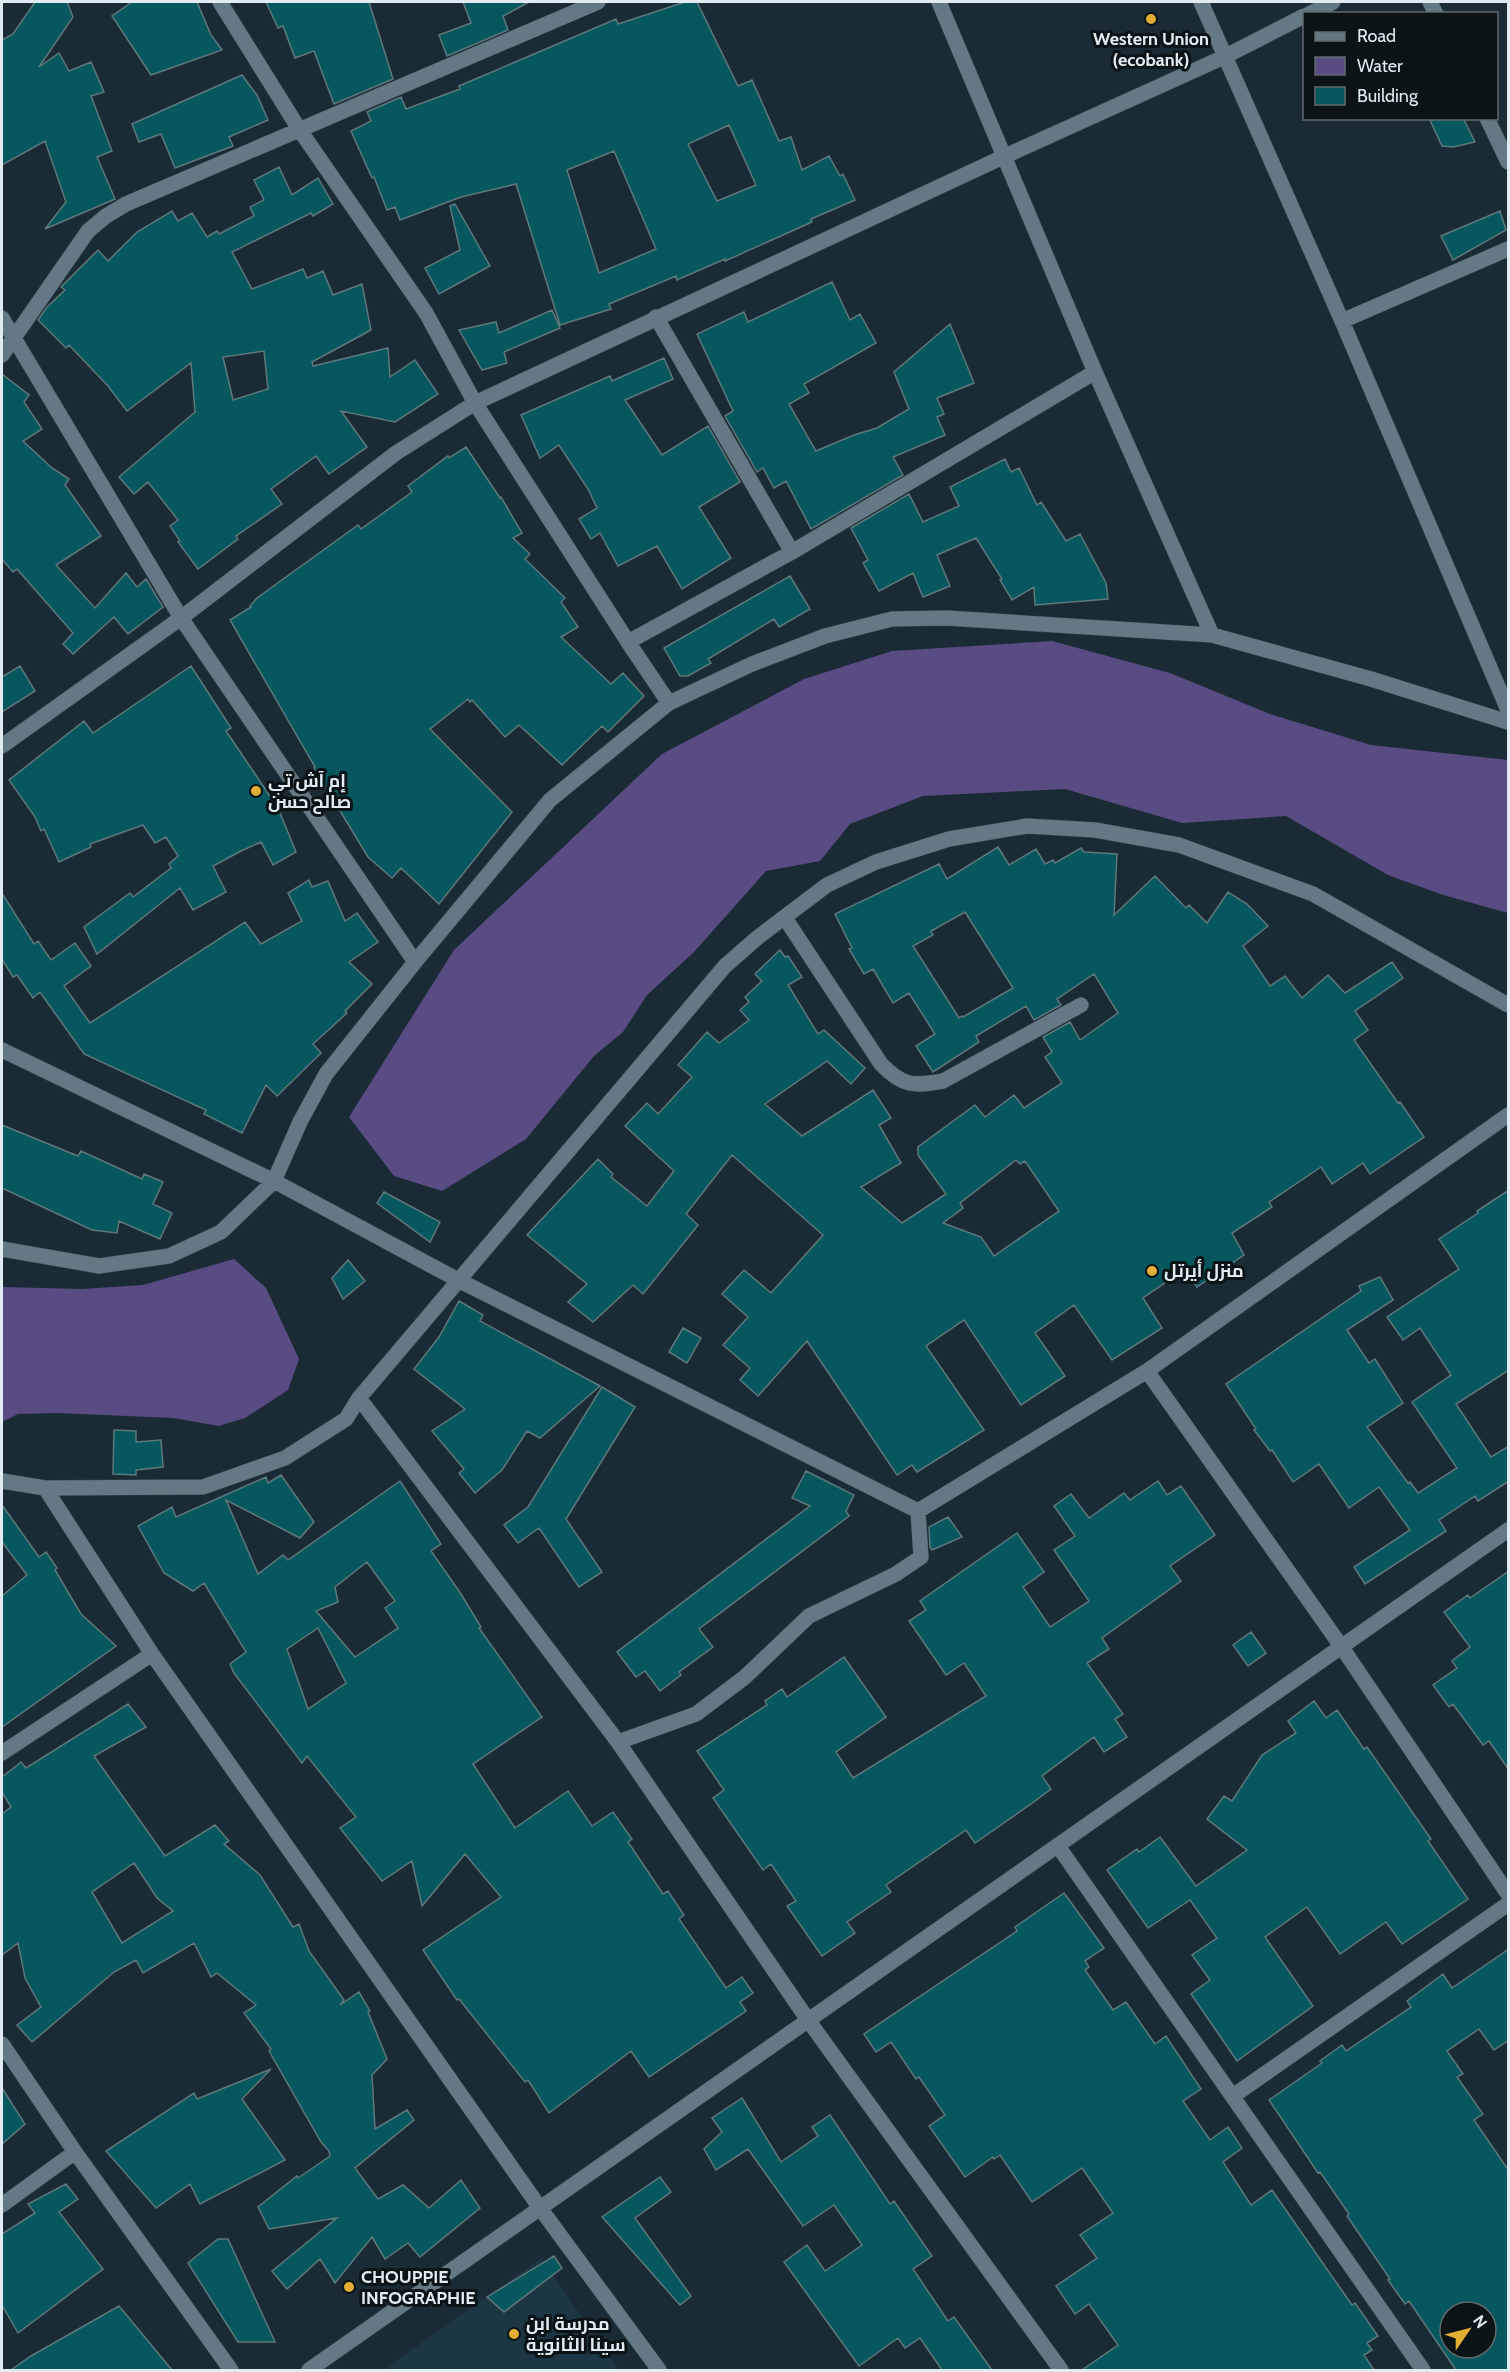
<svg xmlns="http://www.w3.org/2000/svg" width="1510" height="2372" font-family="Cabin,Cairo,sans-serif">
<style>
.built{fill:#1d3644}
.water{fill:#584c82}
.building{fill:#06585e;stroke:#5f787b;stroke-width:1.5;fill-rule:evenodd}
.lines{fill:none;stroke-linecap:round;stroke-linejoin:round}
.minor-casing{stroke:#39484f;stroke-width:16}
.tertiary-casing{stroke:#39484f;stroke-width:16}
.minor{stroke:#657985;stroke-width:15}
.tertiary{stroke:#657985;stroke-width:15}
.poi-dot{fill:#e3ae34;stroke:#0b1317;stroke-width:2}
.labels{text-anchor:middle;dominant-baseline:central;stroke-width:6;stroke-linejoin:round;paint-order:stroke}
.poi-label{font-size:18px;font-weight:bold;fill:#e1ecf2;stroke:#0b1317;text-anchor:start}
</style>
<rect width="100%" height="100%" fill="#1a2b35"/>
<path class="built" d="M541 2258 619 2370H383Z"/>
<path class="water" d="M1052 641 1170 673 1270 714 1371 745 1508 760V913L1443 895 1388 875 1286 816 1182 823 1065 789 923 796 850 824 820 861 766 871 694 952 647 995 623 1032 594 1056 526 1139 442 1191 394 1176 349 1117 454 950 662 754 804 679 892 651Z
M234 1259 266 1288 299 1359 288 1390 245 1418 219 1426 173 1418 57 1413 18 1414 2 1422V1287L82 1289 143 1285Z"/>
<path class="building" d="M35 2H67L73 17 39 67 59 53 69 71 91 62 104 92 91 96 112 151 97 157 115 199 45 229 66 202 45 141 2 165V40L13 34Z
M132 2H197L211 35 222 50 151 75 112 16Z
M266 2H369L393 79 334 104 314 51 295 58 283 26 278 28Z
M463 2H529L503 16 508 30 447 56 439 35 471 23Z
M685 2H697L738 86 752 80 779 141 791 137 802 170 829 156 840 176 843 174 855 200 811 219 812 222 725 261V259L677 280 676 276 609 304 611 309 560 325 516 184 461 197 400 220 395 207 387 210 374 177 372 178 351 131 371 121 367 112 401 97 406 109 460 89 459 86 616 19 618 24ZM729 125 756 185 717 201 688 144ZM614 151 656 249 599 273 567 170Z
M242 75 257 95 268 120 229 137 233 146 175 168 161 134 139 142 132 124Z
M1429 118H1463L1475 142 1453 147 1442 146Z
M279 167 292 195 318 178 333 204 313 216 311 213 232 252 252 289 303 269 307 278 323 271 333 295 362 284 371 330 312 362 313 366 388 348 390 377 415 360 438 394 395 422 341 411 367 447 329 474 316 456 271 489 282 504 236 536 238 539 198 569 178 542 180 541 170 526 178 520 148 482 134 494 119 477 195 412 191 363 127 411 108 386 69 345 66 348 38 320 47 307 65 290 61 287 98 250 108 261 137 232 172 211 178 221 192 213 207 237 217 231 219 234 254 216 250 207 264 200 254 180ZM264 351 268 389 233 400 223 357Z
M455 204 490 266 439 294 425 268 460 250 450 206Z
M1500 211 1506 230 1453 260 1441 236Z
M832 282 850 320 860 314 876 343 804 384 809 393 789 404 816 451 854 435 877 428 909 409 894 372 950 324 974 383 937 398 944 414 937 417 945 435 893 457 903 475 811 529 786 481 774 488 763 468 757 472 725 416 733 411 697 334 744 312 748 322Z
M552 310 560 328 504 352 507 363 482 370 459 330 496 322 499 333Z
M664 358 673 379 625 400 662 455 708 426 740 482 699 507 731 558 682 589 657 546 618 566 600 533 591 539 579 519 597 508 588 489 559 445 540 458 521 415 610 376 612 381Z
M2 374 29 395 24 402 42 429 23 441 52 468 69 479 65 485 101 536 56 565 95 608 126 573 137 587 146 579 163 607 128 634 114 617 73 654 63 644 73 633 17 569 13 572 2 559Z
M466 447 500 498 501 497 522 533 513 538 530 554 525 559 565 598 561 602 578 627 561 637 611 684 623 673 644 696 608 732 602 726 562 765 519 725 505 737 472 700 470 702 468 699 430 729 512 812 439 904 401 868 392 878 368 857 314 768 315 767 230 620 251 607 250 606 257 598 358 525 361 529 412 492 408 486 448 456 449 458Z
M1005 459 1011 472 1019 468 1037 505 1041 502 1066 541 1080 534 1106 583 1108 599 1035 605 1034 587 1012 600 1000 580 1002 579 976 538 937 555 950 586 923 597 913 573 879 591 863 563 868 560 851 528 909 494 923 522 959 506 950 487Z
M790 576 810 609 779 627 774 619 708 659 711 663 688 676H680L664 648Z
M20 666 35 691 2 712V677Z
M191 666 231 728 226 731 278 808 296 852 273 865 261 842 241 851 213 866 226 892 193 910 180 888 97 954 84 927 130 893 133 897 171 868 169 864 178 856 166 837 155 843 143 825 90 844 91 847 59 862 44 829 41 831 35 817 9 780 84 721 93 733Z
M998 847 1009 865 1036 849 1045 864 1053 860 1055 863 1081 848 1084 852 1117 854 1114 915 1155 876 1186 908 1189 905 1207 923 1228 892 1247 904 1268 926 1243 946 1270 986 1285 976 1302 998 1328 975 1345 993 1392 962 1403 978 1355 1011 1368 1030 1354 1040 1398 1103 1400 1102 1424 1137 1370 1174 1363 1163 1332 1184 1321 1167 1269 1202 1272 1207 1232 1233 1244 1255 1197 1287 1185 1269 1143 1298 1162 1328 1112 1360 1074 1305 1035 1333 1065 1376 1021 1405 964 1320 926 1346 984 1430 917 1472 912 1465 897 1475 807 1341 758 1396 740 1380 750 1368 723 1345 748 1317 722 1294 744 1270 771 1293 823 1235 732 1155 686 1214 698 1225 643 1294 633 1285 593 1322 568 1302 587 1284 527 1235 598 1159 613 1174 611 1177 647 1206 674 1171 625 1126 647 1103 658 1114 692 1077 678 1065 707 1032 719 1043 749 1020 740 1010 749 1002 745 997 762 981 755 974 780 950 785 957 788 956 802 977 788 985 818 1034 824 1030 865 1068 851 1084 827 1061 765 1104 802 1136 873 1090 891 1118 879 1125 901 1163 861 1187 902 1223 946 1194 918 1155V1147L975 1105 985 1117 1014 1095 1024 1108 1062 1083 1045 1057 1052 1052 1043 1037 1070 1022 1080 1040 1118 1013 1094 974 1057 999 1061 1005 1034 1020 1026 1006 976 1036 979 1042 933 1072 916 1046 935 1034 909 993 893 1003 873 969 864 974 849 949 852 948 835 914 939 864 947 879ZM965 912 1013 988 963 1017 962 1016 959 1018 913 946 933 935 931 931ZM1016 1160 1020 1164 1025 1161 1059 1211 994 1256 981 1237 943 1223 963 1208 960 1203Z
M309 880 312 887 328 881 345 921 357 913 378 942 349 962 372 984 345 1011 347 1013 313 1044 321 1053 277 1096 266 1085 242 1133 204 1114 206 1110 84 1054 40 992 33 998 17 975 13 977 2 959V893L34 944 38 941 51 960 75 943 91 966 64 986 90 1023 245 922 261 944 302 921 288 893Z
M2 1125 78 1156 81 1151 142 1179 144 1174 163 1182 153 1204 172 1213 160 1239 119 1221 117 1233 92 1230 2 1188Z
M1509 1190V1370L1456 1404 1491 1457 1509 1446V1481L1478 1501 1475 1496 1439 1520 1446 1531 1365 1584 1354 1567 1410 1530 1379 1487 1349 1508 1319 1464 1293 1482 1272 1450 1270 1451 1254 1430 1256 1429 1226 1384 1361 1291 1359 1286 1380 1277 1393 1300 1347 1330 1369 1363 1375 1359 1403 1403 1367 1427 1408 1483 1410 1482 1418 1493 1457 1468 1412 1402 1451 1375 1420 1328 1403 1340 1387 1317 1459 1269 1439 1239 1478 1213 1477 1211Z
M384 1192 440 1222 430 1242 377 1203Z
M348 1260 365 1281 343 1299 332 1278Z
M459 1301 483 1315 480 1321 600 1386 540 1438 527 1431 502 1470 475 1493 459 1473 464 1469 432 1431 465 1409 414 1369 439 1337Z
M683 1328 701 1338 687 1363 669 1352Z
M602 1387 635 1407 566 1519 602 1572 579 1587 539 1528 518 1543 504 1525 528 1507Z
M114 1430 136 1431V1442L161 1440 163 1467 136 1470V1475L113 1474Z
M806 1471 854 1495 846 1511 849 1516 699 1629 713 1647 679 1672 681 1675 660 1691 645 1671 636 1677 617 1652 810 1506 792 1498Z
M281 1475 314 1522 300 1538 226 1500 258 1574 283 1555 288 1560 400 1481 441 1544 431 1551 461 1594 481 1627 479 1628 542 1717 473 1764 515 1828 568 1791 592 1826 613 1812 632 1839 628 1842 663 1894 668 1891 684 1915 679 1919 726 1988 742 1977 753 1993 740 2002 746 2011 649 2077 631 2051 549 2113 528 2080 525 2082 459 1999 457 2000 423 1950 501 1897 465 1854 422 1906 412 1861 382 1881 340 1828 356 1817 307 1756 302 1763 234 1673 230 1664 246 1652 204 1583 193 1591 164 1573 138 1526 172 1507 176 1517 266 1477 268 1483ZM367 1562 395 1601 385 1608 398 1628 355 1657 316 1611 338 1602 335 1587ZM318 1628 346 1683 308 1709 287 1649Z
M1158 1481 1167 1495 1181 1486 1215 1535 1170 1566 1181 1581 1102 1638 1109 1649 1087 1663 1123 1714 1115 1719 1127 1737 1104 1752 1094 1737 1042 1776 1051 1789 1031 1804 975 1843 966 1830 886 1885 891 1892 847 1922 855 1933 822 1956 787 1906 796 1901 771 1864 763 1870 713 1798 724 1790 697 1751 767 1705 765 1701 782 1689 787 1697 844 1657 886 1717 836 1752 853 1778 986 1696 964 1663 946 1675 909 1621 926 1610 920 1601 1017 1533 1044 1572 1023 1587 1050 1627 1089 1601 1054 1550 1075 1536 1054 1506 1071 1494 1089 1518 1124 1493 1130 1500Z
M2 1505 39 1557 46 1552 57 1568 55 1570 81 1614 116 1646 2 1727V1596L27 1575 2 1542Z
M948 1517 962 1537 932 1550 930 1547 929 1527Z
M1509 1571V1770L1489 1741 1483 1745 1453 1704 1449 1707 1433 1685 1457 1668 1452 1661 1470 1647 1444 1612 1468 1595 1470 1598Z
M1251 1632 1266 1653 1248 1666 1233 1645Z
M1314 1701 1326 1718 1337 1710 1364 1749 1367 1747 1431 1839 1428 1841 1468 1899 1402 1944 1386 1922 1340 1954 1307 1907 1265 1937 1313 2006 1237 2061 1191 1994 1210 1980 1192 1955 1217 1938 1190 1900 1148 1928 1107 1870 1137 1849 1139 1852 1160 1837 1196 1886 1247 1850 1207 1819 1224 1796 1232 1801 1262 1755 1296 1733 1288 1721Z
M128 1704 146 1727 94 1756 165 1856 215 1825 229 1841 224 1844 260 1875 293 1927 299 1924 309 1951 344 2000 340 2005 359 1992 370 2011 368 2012 387 2059 372 2075 375 2129 407 2110 414 2120 355 2168 378 2199 403 2185 429 2208 461 2180 480 2208 420 2257 408 2243 385 2259 372 2237 335 2283 320 2259 287 2289 272 2271 337 2218 269 2229 258 2207 297 2176 298 2178 330 2156 329 2151 321 2142 269 2051 271 2049 244 2013 256 2005 217 1973 211 1977 194 1943 143 1973 136 1960 114 1972 32 2042 17 2025 41 2007 25 1978 18 1943 2 1955V1814L11 1807 2 1792V1777L21 1762 26 1768ZM134 1863 157 1898 173 1911 122 1943 92 1892Z
M1064 1893 1104 1948 1085 1961 1089 1967 1085 1970 1113 2010 1126 2002 1155 2044 1166 2036 1201 2089 1183 2101 1210 2140 1228 2127 1242 2148 1223 2162 1251 2205 1272 2190 1345 2295 1352 2305 1355 2303 1378 2336 1367 2343 1372 2350 1364 2355 1374 2370H1082L1118 2345 1089 2304 1075 2314 1056 2286 1097 2258 1080 2235 1113 2213 1082 2168 1032 2202 1000 2155 994 2159 993 2157 965 2177 929 2126 945 2115 919 2077 916 2079 891 2042 876 2052 864 2034 1017 1931 1015 1927Z
M1509 1949V2040L1494 2050 1479 2029 1447 2051 1463 2074 1457 2077 1483 2114 1474 2120 1509 2171V2370H1456L1409 2301 1405 2304 1388 2280 1390 2279 1347 2216 1349 2214 1320 2172 1318 2173 1269 2100 1322 2063 1320 2061 1342 2045 1346 2051 1411 2007 1407 2001 1443 1974 1452 1988ZM1450 2312H1486V2348H1450Z
M271 2069 242 2099 285 2160 200 2204 190 2184 156 2208 106 2151 194 2093 197 2099Z
M2 2088 25 2124 2 2144Z
M742 2098 781 2162 818 2136 812 2127 830 2115 890 2204 894 2201 932 2256 913 2269 948 2321 954 2317 992 2370H942L920 2338 905 2348 898 2338 859 2366 784 2262 807 2245 825 2271 862 2245 834 2205 803 2226 748 2149 716 2170 704 2149 722 2132 712 2118Z
M660 2177 671 2192 635 2218 691 2296 680 2305 602 2217Z
M66 2184 78 2199 59 2212 103 2269 18 2333 2 2305V2234L35 2213 28 2204Z
M218 2239H228L275 2342H238L188 2263Z
M554 2256 562 2268 504 2312 487 2297Z
M119 2306 172 2370H11L31 2356Z"/>
<g class="lines">
<defs>
<path id="minor" d="M220 2 299 129 426 313 475 403 628 642 669 703
M939 2 1095 372 1212 635
M1201 2 1342 321 1508 710
M1430 2 1436 14
M1487 118 1508 162
M656 317 792 552
M2 318 181 618 415 962
M1342 321 1508 249
M2 355 88 231 106 216 126 204 598 2
M628 642 792 552 1095 372
M785 918 881 1064C903 1087 914 1086 943 1081L1081 1005
M2 1050 274 1181 458 1280 918 1511 1147 1371 1508 1115
M2 1249 99 1266 169 1256 221 1232 274 1181 300 1122 326 1074 415 962 550 800 669 703 752 664 825 636 892 619 947 618 1212 635 1371 679 1508 722
M1147 1371 1341 1646 1508 1894
M359 1398 618 1742 808 2020 1061 2370
M2 1481 45 1488 203 1487 285 1458 346 1419 359 1398 725 966 757 938 827 885 876 862 949 839 1027 826 1095 830 1179 845 1313 894 1508 1005
M45 1488 152 1654 540 2208 659 2370
M618 1742 696 1714 745 1677 809 1616 896 1574 921 1557 918 1511
M2 1753 152 1654
M1058 1846 1423 2370
M2 2044 75 2152 231 2370
M1233 2096 1508 1904
M2 2205 75 2152"/>
<path id="tertiary" d="M1309 14 1333 2
M2 746 181 618 396 453 475 403 1003 157 1224 57 1304 16
M309 2370 1508 1530"/>
</defs>
<use href="#minor" class="minor-casing"/>
<use href="#tertiary" class="tertiary-casing"/>
<use href="#minor" class="minor"/>
<use href="#tertiary" class="tertiary"/>
</g>
<g class="poi-dot">
<circle cx="1151" cy="19" r="6"/>
<circle cx="256" cy="791" r="6"/>
<circle cx="1152" cy="1271" r="6"/>
<circle cx="349" cy="2287" r="6"/>
<circle cx="514" cy="2334" r="6"/>
</g>
<g class="labels">
<g class="poi-label">
<text x="1151" y="39" text-anchor="middle">Western Union<tspan x="1151" dy="21">(ecobank)</tspan></text>
<text x="268" y="781">إم آش تي<tspan x="268" dy="21">صالح حسن</tspan></text>
<text x="1164" y="1271">منزل أيرتل</text>
<text x="361" y="2277">CHOUPPIE<tspan x="361" dy="21">INFOGRAPHIE</tspan></text>
<text x="526" y="2324">مدرسة ابن<tspan x="526" dy="21">سينا الثانوية</tspan></text>
</g>
</g>
<rect width="1510" height="2372" fill="none" stroke="#e1ecf2" stroke-width="6"/>
<rect x="1303" y="12" width="195" height="108" fill="#0b1317" stroke="#616a6f" stroke-width="1.5"/>
<rect x="1315" y="32" width="30" height="9" fill="#657985" stroke="#616a6f" stroke-width="1.5"/>
<text x="1357" y="42" font-size="18" fill="#e1ecf2">Road</text>
<rect x="1315" y="57" width="30" height="18" fill="#584c82" stroke="#616a6f" stroke-width="1.5"/>
<text x="1357" y="72" font-size="18" fill="#e1ecf2">Water</text>
<rect x="1315" y="87" width="30" height="18" fill="#06585e" stroke="#616a6f" stroke-width="1.5"/>
<text x="1357" y="102" font-size="18" fill="#e1ecf2">Building</text>
<g transform="translate(1468 2330) rotate(55)"><circle r="28" fill="#0b1317" stroke="#616a6f" stroke-width="1.5"/>
<path d="M0-4.5L10 22L0 15L-10 22Z" fill="#e3ae34"/>
<text y="-9" font-size="16" font-weight="bold" text-anchor="middle" fill="#e1ecf2">N</text>
</g>
</svg>
